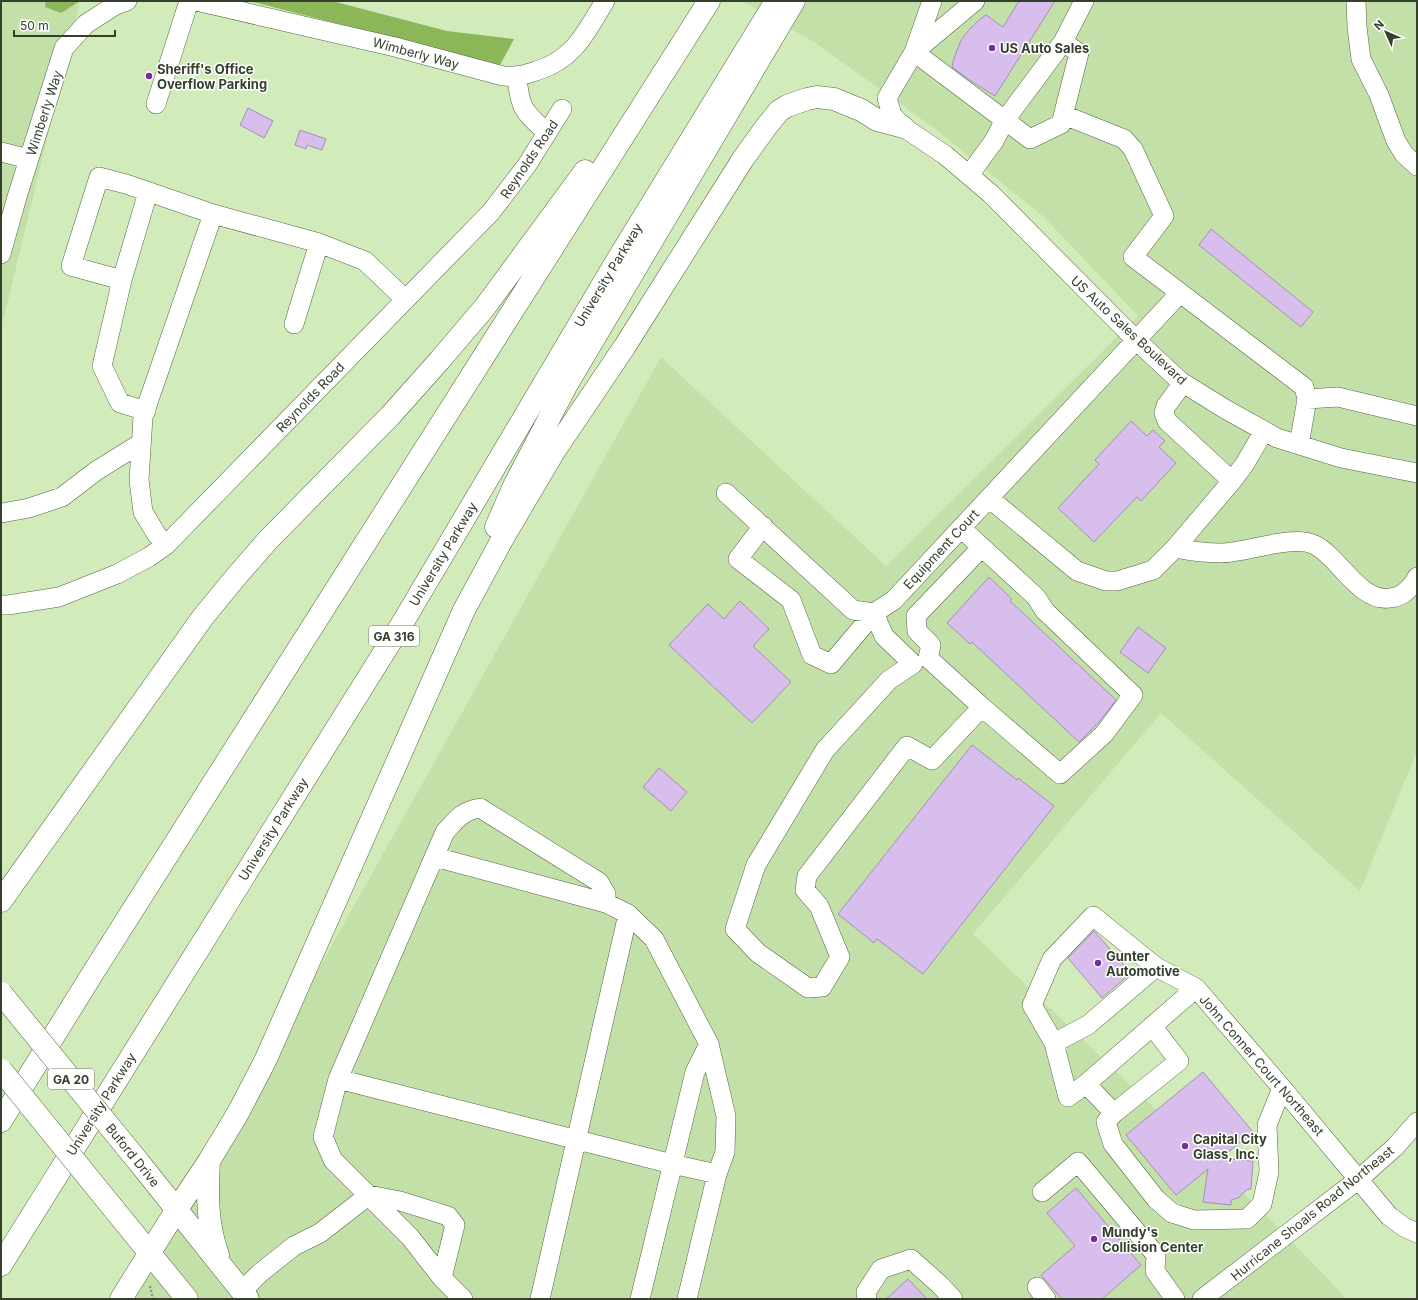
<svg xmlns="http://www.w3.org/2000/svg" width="1418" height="1300" font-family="Inter,sans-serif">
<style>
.built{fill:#c4e0a9}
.forest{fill:#8bb759}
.building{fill:#d8beec;stroke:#a68db9}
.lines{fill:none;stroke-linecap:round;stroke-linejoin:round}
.minor-casing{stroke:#52673c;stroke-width:20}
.highway-casing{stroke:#52673c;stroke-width:23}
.path{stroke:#879976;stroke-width:2.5;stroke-dasharray:2 2;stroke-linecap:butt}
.minor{stroke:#fff;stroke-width:19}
.highway{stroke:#fff;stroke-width:22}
.highway-bridge-casing{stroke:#52673c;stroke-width:23;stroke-linecap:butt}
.highway-bridge{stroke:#fff;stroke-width:22}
.poi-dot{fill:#752da0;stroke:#fff;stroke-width:1.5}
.labels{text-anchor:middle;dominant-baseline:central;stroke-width:3;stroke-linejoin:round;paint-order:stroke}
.shield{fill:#fff;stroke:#72796b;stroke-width:1}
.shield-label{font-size:12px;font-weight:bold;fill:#353f2c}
.poi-label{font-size:13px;font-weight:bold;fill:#353f2c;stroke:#fff;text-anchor:start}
.street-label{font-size:13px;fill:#353f2c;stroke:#fff}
</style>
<rect width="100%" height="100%" fill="#d2ebba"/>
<path class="built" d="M1 1H80L1 330Z
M742 1H1417V751L1360 891 1161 713 973 934 1276 1225 1347 1299H134L661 357 886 566 1138 316 1044 217 934 128 814 42Z"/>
<path class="forest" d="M46 1H80L61 13 45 7Z
M249 1H332L447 31 514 39 500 65Z"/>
<path class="building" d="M1019 1H1055L995 96 968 79 952 67 953 61 961 40 968 31 979 20 986 15 1003 27Z
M248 108 273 121 264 138 240 125Z
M300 130 326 139 322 150 307 145 306 149 295 145Z
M1211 229 1313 312 1301 327 1199 245Z
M1131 421 1147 436 1153 430 1165 441 1159 447 1176 463 1141 501 1137 497 1094 542 1058 508 1099 464 1095 460Z
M989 577 1012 599 1010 601 1116 700 1099 722 1079 742 972 642 970 644 947 623Z
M740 601 769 629 753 646 791 682 752 723 669 645 708 604 724 619Z
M1138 627 1166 648 1148 673 1120 652Z
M972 745 1017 780 1018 778 1054 806 923 974 877 939 874 943 838 914Z
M659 768 687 792 671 811 643 787Z
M1094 931 1131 973 1102 998 1068 958Z
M1203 1072 1253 1132 1221 1158 1253 1161 1251 1189H1248L1238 1198 1231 1200V1205L1203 1202 1208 1169 1176 1195 1126 1135Z
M1076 1188 1141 1265 1102 1299H1062L1041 1275 1075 1246 1047 1213Z
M908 1279 927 1299H886Z"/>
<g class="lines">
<defs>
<path id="minor" d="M196 1 395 47 503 76C516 77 524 75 536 71 574 60 586 32 605 1
M932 1 914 52 887 98 892 115 903 127 945 155 991 194 1136 340 1180 381 1225 409 1277 438 1341 458 1417 473
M1356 1 1357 27 1361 59 1379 95 1396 141 1404 154 1417 166
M914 52 1030 139 1061 124 1079 53 1063 42 1084 1
M914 52 975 1
M517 77C520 110 524 111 547 133
M156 104 189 1
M1064 115 1124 139 1133 149 1164 216 1133 257 1304 387 1307 399 1299 445
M1 152 29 159
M969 175 994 141 1005 120 1063 42
M1 254 17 197 64 48 86 24 114 6 127 1
M122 280 148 192
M294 324 319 243
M1183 383 1166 406 1164 413 1167 421 1232 481
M1307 399 1338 397 1417 416
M146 411 120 403 102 366 122 280 71 266 99 177 126 184 213 214 319 243 365 261 405 299
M726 493 853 610 874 613 894 600 1180 293
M989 498 1077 571 1106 581H1117L1153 570 1175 548C1190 551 1206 553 1221 553 1246 553 1292 534 1315 545 1339 557 1360 603 1390 598 1396 597 1399 597 1404 593 1410 588 1414 584 1417 577
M2 513 29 508 62 497 96 471 141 443
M763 526 738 559 791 600 812 655 831 664 874 613 884 636 913 664 889 680 825 750 756 865 735 929 758 953 808 988 822 987 840 957 819 906 805 890 807 876 907 746 932 760 982 707
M166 545 157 535 143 512 139 480 143 417 213 214
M1175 548 1232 481 1244 465 1264 431
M1 605H8L59 597 117 574 149 557 166 545 491 212 527 165 562 109
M928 658 982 707 1060 774 1104 734 1133 695 1045 611 1036 597 961 528
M928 658 931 645 917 631 916 616 982 547
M435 857 606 903 628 914 540 1299
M1196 988 1156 967 1093 916 1052 959 1032 1005 1054 1043 1068 1097 1086 1084 1196 988 1282 1088 1389 1216 1404 1227 1417 1233
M1152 1026 1179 1061 1114 1113 1106 1122 1113 1144 1156 1199 1172 1213 1194 1220 1247 1219 1262 1204 1269 1172 1267 1125 1282 1088
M1054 1043 1088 1025 1156 967
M338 1079 672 1164 717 1174 725 1152 726 1116 709 1044 654 939 628 914
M1086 1084 1114 1113
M1042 1192 1078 1162 1156 1255 1155 1271 1175 1299
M1037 1287 1046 1299
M242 1291 260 1273 294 1246 320 1233 369 1195 400 1201 448 1216 455 1225 442 1278
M463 1299 442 1278 410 1237 333 1160 323 1137 338 1079 445 832C457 819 462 811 480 808L599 882 606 894V903
M640 1299 695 1072 709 1044
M687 1299 717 1174
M867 1299 866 1292 881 1269 911 1259 940 1285 953 1299
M1202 1299 1359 1179 1395 1147 1417 1122"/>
<path id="highway" d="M496 527 514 486 566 386 794 1
M1 901 203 617 235 578 268 540 390 416 439 361 485 307 585 171
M1 1121 96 968 709 1
M209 1161C207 1193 207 1225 218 1255
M141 1165 248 1299
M113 1208 187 1299
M1 1265 403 622 613 267 776 1
M121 1299 177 1209 209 1161 238 1113 266 1059 464 610 503 538 555 450 625 346 743 159 766 127 779 111 787 106 807 99 817 97 834 99 861 110 877 120 903 127"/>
</defs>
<use href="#minor" class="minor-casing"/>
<use href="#highway" class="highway-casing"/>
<path class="path" d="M150 1286 153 1299"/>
<use href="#minor" class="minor"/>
<use href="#highway" class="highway"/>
<defs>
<path id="highway-bridge" d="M1 993 141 1165
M1 1070 113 1208"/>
</defs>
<use href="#highway-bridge" class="highway-bridge-casing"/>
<use href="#highway-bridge" class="highway-bridge"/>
</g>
<g class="poi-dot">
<circle cx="992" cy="48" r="4"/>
<circle cx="149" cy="76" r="4"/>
<circle cx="1098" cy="963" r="4"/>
<circle cx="1185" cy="1146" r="4"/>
<circle cx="1094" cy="1239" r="4"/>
</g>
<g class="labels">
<g class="shield">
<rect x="369" y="626" width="50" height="20" rx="3"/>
<rect x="48" y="1069" width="46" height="20" rx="3"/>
</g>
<g class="shield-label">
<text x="394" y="636">GA 316</text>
<text x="71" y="1079">GA 20</text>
</g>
<g class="poi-label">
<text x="1000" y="48">US Auto Sales</text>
<text x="157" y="69">Sheriff's Office<tspan x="157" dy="15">Overflow Parking</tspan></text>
<text x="1106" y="956">Gunter<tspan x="1106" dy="15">Automotive</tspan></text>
<text x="1193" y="1139">Capital City<tspan x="1193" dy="15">Glass, Inc.</tspan></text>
<text x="1102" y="1232">Mundy's<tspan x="1102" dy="15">Collision Center</tspan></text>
</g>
<g class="street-label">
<text transform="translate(416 53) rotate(15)">Wimberly Way</text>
<text transform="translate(44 113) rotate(-72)">Wimberly Way</text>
<text transform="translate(529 159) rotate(-56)">Reynolds Road</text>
<text transform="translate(608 275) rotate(-59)">University Parkway</text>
<text transform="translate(1129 330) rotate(43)">US Auto Sales Boulevard</text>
<text transform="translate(310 397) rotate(-46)">Reynolds Road</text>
<text transform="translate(941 549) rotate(-47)">Equipment Court</text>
<text transform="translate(443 554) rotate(-59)">University Parkway</text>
<text transform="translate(273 829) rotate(-58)">University Parkway</text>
<text transform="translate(1262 1065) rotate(49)">John Conner Court Northeast</text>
<text transform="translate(101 1104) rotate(-58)">University Parkway</text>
<text transform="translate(133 1155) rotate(51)">Buford Drive</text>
<text transform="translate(1312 1213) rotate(-39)">Hurricane Shoals Road Northeast</text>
</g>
</g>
<rect width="1418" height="1300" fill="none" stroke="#353f2c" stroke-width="4"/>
<g transform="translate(1386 32) rotate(315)" stroke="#ffffff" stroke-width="3" paint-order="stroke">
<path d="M0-3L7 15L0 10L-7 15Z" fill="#353f2c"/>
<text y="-6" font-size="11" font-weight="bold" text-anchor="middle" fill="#353f2c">N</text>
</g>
<path d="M14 30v6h101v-6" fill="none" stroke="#353f2c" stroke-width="2"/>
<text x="20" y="30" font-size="12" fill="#353f2c" stroke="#ffffff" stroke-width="3" paint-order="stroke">50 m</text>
</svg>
